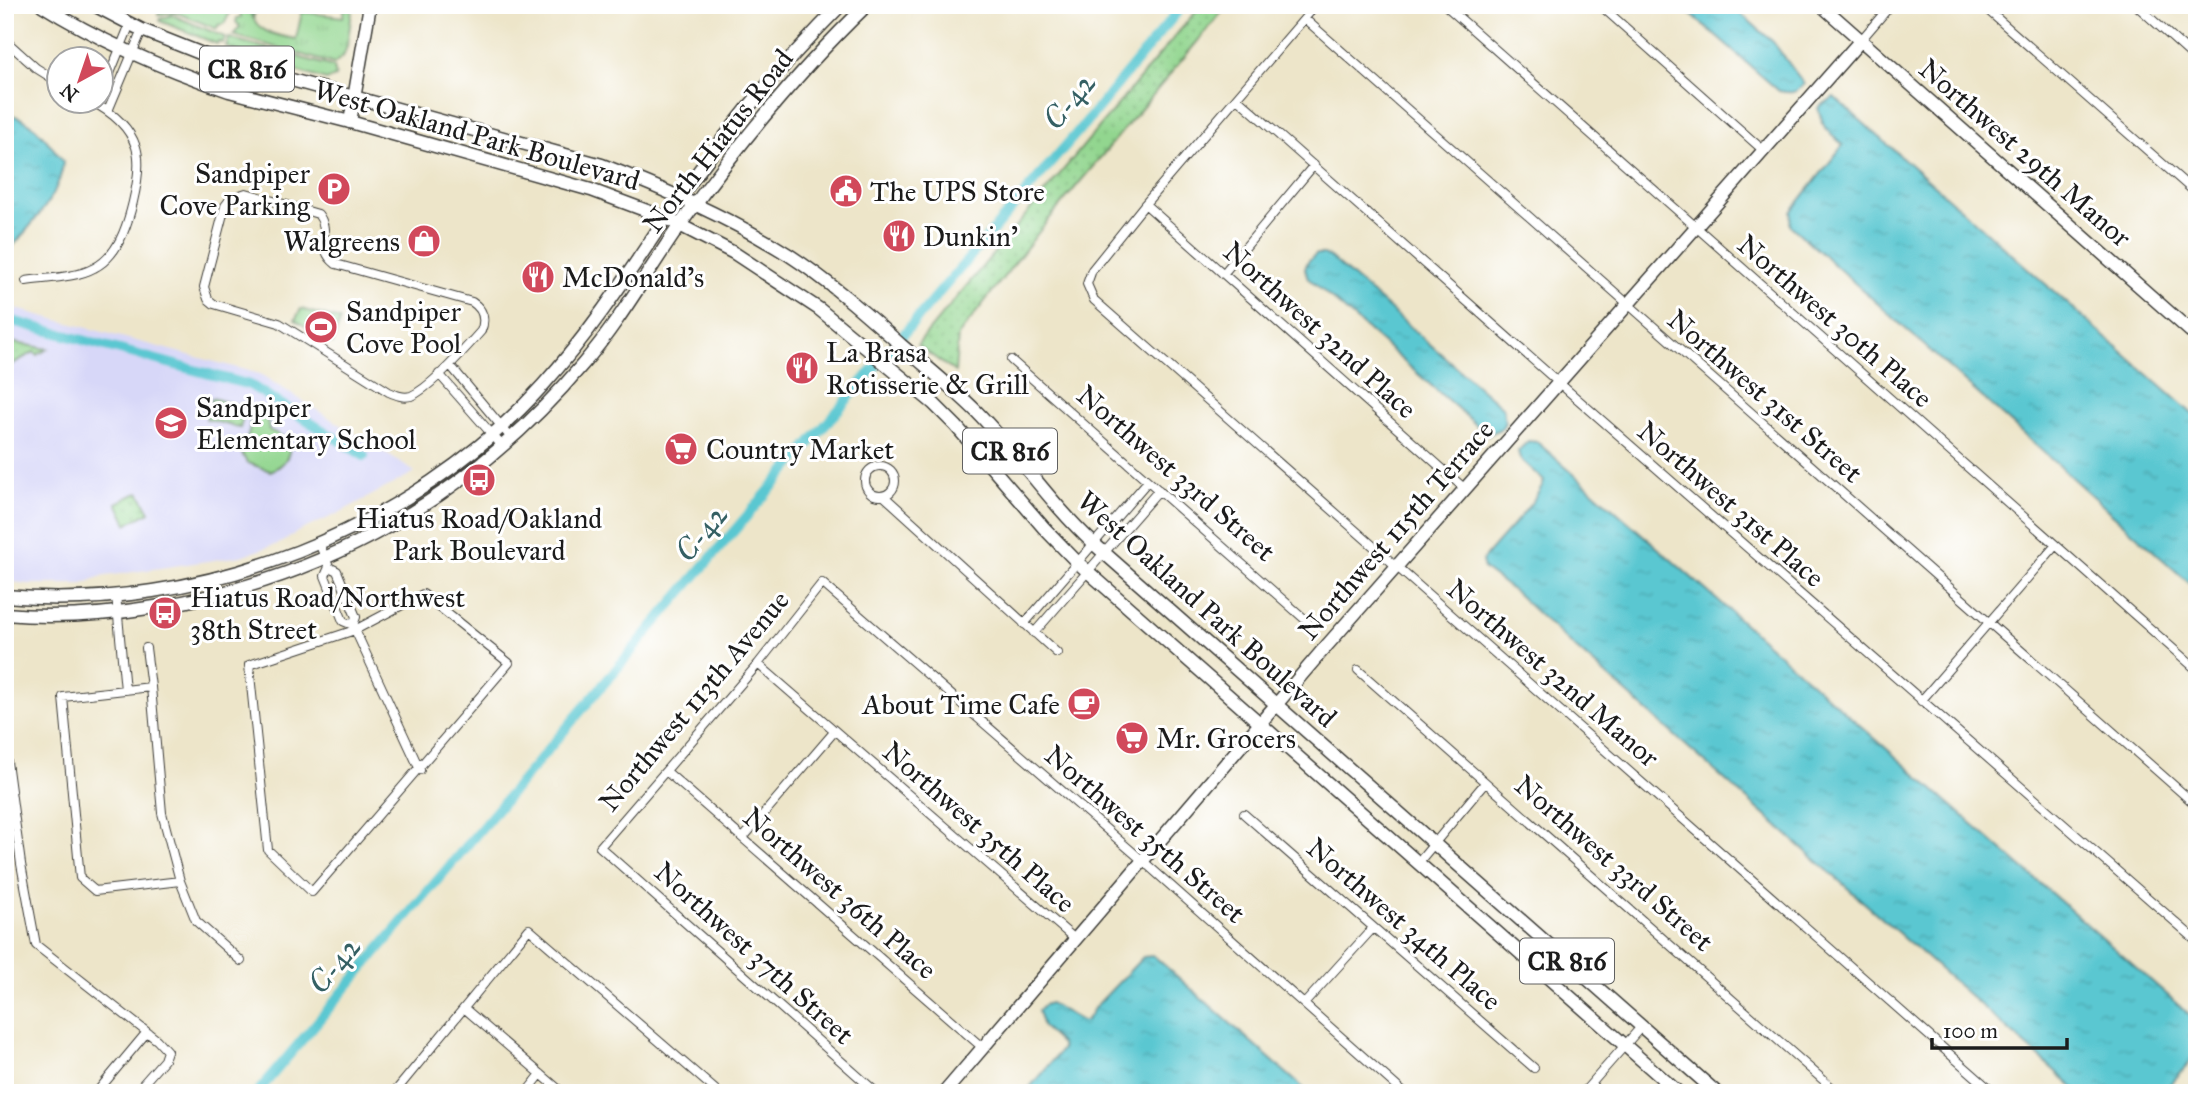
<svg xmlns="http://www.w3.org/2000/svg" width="2202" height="1098" font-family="'IM FELL Great Primer',serif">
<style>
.built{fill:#d7d7f8}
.grass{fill:url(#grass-tufts);stroke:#577956;stroke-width:2}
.park{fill:url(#park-dots);stroke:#577956;stroke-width:2}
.pitch{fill:#92d68f;stroke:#577956;stroke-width:2}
.water{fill:url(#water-ripples);stroke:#3b7276;stroke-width:2}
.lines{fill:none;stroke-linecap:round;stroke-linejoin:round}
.canal{stroke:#5ac7d1;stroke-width:10}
.street-casing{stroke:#3b3a36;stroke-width:10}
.secondary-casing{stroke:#3b3a36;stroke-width:15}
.primary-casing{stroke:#3b3a36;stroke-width:15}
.street{stroke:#fff;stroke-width:8}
.secondary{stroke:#fff;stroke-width:12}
.primary{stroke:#fff;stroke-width:12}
.labels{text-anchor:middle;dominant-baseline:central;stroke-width:6;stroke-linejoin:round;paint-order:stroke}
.shield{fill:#fff;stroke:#606060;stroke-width:2}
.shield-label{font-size:26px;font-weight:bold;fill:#1c1c1c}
.street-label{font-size:28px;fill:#1c1c1c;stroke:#fff}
.poi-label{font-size:28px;fill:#1c1c1c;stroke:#fff;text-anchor:start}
.water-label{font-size:30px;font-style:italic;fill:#356064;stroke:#fff}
</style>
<defs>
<pattern id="grass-tufts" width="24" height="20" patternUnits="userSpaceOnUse" patternTransform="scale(1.75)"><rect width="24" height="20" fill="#92d68f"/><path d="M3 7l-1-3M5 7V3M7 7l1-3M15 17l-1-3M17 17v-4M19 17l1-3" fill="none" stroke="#7db77b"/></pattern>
<pattern id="park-dots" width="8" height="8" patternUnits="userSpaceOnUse" patternTransform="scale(1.75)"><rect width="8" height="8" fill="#92d68f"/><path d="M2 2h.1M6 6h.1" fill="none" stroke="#7db77b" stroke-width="1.8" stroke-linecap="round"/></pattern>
<pattern id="water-ripples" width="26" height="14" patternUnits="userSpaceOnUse" patternTransform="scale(1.75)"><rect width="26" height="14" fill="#5ac7d1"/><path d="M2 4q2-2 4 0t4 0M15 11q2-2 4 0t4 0" fill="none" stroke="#4eaab3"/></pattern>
</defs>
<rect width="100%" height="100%" fill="#fff"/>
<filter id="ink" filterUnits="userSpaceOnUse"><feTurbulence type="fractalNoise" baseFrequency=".0143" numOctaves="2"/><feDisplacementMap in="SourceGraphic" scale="14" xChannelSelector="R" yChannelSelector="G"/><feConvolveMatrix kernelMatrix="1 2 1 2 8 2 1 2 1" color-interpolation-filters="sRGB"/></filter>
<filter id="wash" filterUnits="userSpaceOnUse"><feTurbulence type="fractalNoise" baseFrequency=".00686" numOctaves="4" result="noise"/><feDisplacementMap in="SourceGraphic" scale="28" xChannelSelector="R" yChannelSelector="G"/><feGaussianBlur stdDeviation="1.57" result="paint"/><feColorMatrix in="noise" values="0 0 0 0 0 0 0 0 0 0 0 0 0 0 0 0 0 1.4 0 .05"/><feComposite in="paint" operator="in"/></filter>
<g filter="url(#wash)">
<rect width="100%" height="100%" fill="#ede5c9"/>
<path class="built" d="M5 306 260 374 415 472 335 515 299 531 281 543 241 556 99 577 83 584H28L5 581Z"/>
<path class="grass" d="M160 5H230L232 9 224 24 218 25 217 29 175 12 158 14Z
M249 5H256L254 16 251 14C259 34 277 35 296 39L302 12 343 17 345 5H353L347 46 344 55 334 64 233 35 240 27 236 22 237 18 241 17 240 11 251 13Z
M172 15 225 37 223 43 218 42 217 44 160 21V19Z
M229 38 334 67 336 77 326 80 261 60 226 47Z"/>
<path class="park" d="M1201 5H1228L1049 219 958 336 955 372 917 345Z
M5 341 48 349 37 355 34 352 5 368Z
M139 492 150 512 127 524 117 503Z"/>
<path class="pitch" d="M301 309 340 320 333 344 295 320Z
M212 398 246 408 240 428 206 419Z
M261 416 267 420 269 430C274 432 282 435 285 439 296 452 283 467 270 471L248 463C235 448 245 446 249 432 250 428 250 424 250 420Z"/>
<path class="water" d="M1680 5H1731L1773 42 1804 84C1796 94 1790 93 1779 91Z
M1834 97 2197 418V590L1790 225 1791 212 1843 145 1825 128 1818 108Z
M5 114C32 116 48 142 63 161 62 196 26 229 5 256Z
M1316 254H1324L1330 257 1503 408 1505 422 1502 428 1488 435 1308 278 1305 269 1308 261Z
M1528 441 1537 442 2197 1021V1055L2162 1093H2080L1562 636 1516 593 1484 569 1482 561C1500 537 1534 507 1544 481L1520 459 1518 451Z
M1154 956 1309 1093H1025L1062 1049 1061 1044 1043 1027 1038 1011 1044 1005 1050 1003 1082 1021H1086L1095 1007 1143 957Z"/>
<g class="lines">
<path class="canal" d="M5 319 250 385 364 456
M257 1093 691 581 1093 114 1183 5"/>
</g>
</g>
<g filter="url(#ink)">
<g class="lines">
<defs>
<path id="street" d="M1316 5 1145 204 1092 270 1087 284 1094 300 1994 1093
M1445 5 2197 670
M1600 5 1764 151
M1982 5 2197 194
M2136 5 2197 60
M1305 19 2197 806
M5 40 36 68 60 83
M1861 40 1891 5
M102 93 130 24
M1237 98 1558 382 2197 941
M108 111 142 30
M246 193 318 214C332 232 315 248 336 264L472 302C483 309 486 319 481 331 467 347 430 388 411 396 403 398 396 395 389 392L279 323 214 304 208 299 204 287 225 206 231 198Z
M1145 204 1465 489
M1223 274 1314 165
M26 281C47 278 76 278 94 268 100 265 107 259 111 254 128 234 144 172 136 147 129 126 110 111 92 102
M2186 328 2197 316
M1011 360 1308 622
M450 365 512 439
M439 374 503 447
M865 481a15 15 0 1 1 30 0a15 15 0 1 1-30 0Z
M884 496 1057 653
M319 543 329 567 337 571 356 617 353 625
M329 567 325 576 343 621 353 625 355 630 420 770
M423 594 509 663 312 892 268 850 249 665 355 630Z
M116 595 125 690
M1024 624 1148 481
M1034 633 1159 490
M146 648 151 687 162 813 180 881 196 921 241 961
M758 664 1076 940
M1358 670 1838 1093
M151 687 63 697 80 878 95 891 180 881
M1921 701 2055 546
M5 747 21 864 36 945 157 1040 167 1051 164 1060 135 1093
M667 772 983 1048
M1244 814 1534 1068
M743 838 834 732
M1418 863 1485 783
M1304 1004 1373 928
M464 1008 563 1093
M96 1093 147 1032
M394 1093 529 929 719 1093
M526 1093 541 1074
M877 1093 600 847 758 664 822 583 1143 861 1404 1093
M1583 1093 1641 1027"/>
<path id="secondary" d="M1821 5 2197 337
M350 122 370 5
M5 596C199 614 413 530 543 385 590 333 627 276 665 219 717 142 776 70 841 5
M5 614C56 619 105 615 155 607 325 580 473 495 583 364 621 320 649 269 682 222 738 145 798 71 867 5
M944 1093 1322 651 1861 40"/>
<path id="primary" d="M42 5C101 42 164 69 229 91L350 122 591 190 666 218 734 253 819 309 933 403 956 426 1044 528 1077 562 1679 1093
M94 5 142 30 215 59 602 165C667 190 730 218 789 255 829 281 865 313 901 345 927 367 953 388 977 412 1018 454 1050 503 1093 543L1717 1093"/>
</defs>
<use href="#street" class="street-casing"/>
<use href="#secondary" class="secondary-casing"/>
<use href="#primary" class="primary-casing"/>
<use href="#street" class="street"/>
<use href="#secondary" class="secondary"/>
<use href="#primary" class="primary"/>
</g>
</g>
<defs>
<symbol id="parking-disc" viewBox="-11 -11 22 22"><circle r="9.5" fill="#d1495b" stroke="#fff"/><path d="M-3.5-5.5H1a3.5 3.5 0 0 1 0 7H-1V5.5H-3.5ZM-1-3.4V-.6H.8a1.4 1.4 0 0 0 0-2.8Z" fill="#fff"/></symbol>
<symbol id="civic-disc" viewBox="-11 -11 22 22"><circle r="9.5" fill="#d1495b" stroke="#fff"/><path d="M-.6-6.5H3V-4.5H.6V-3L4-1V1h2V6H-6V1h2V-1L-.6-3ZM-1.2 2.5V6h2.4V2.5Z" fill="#fff"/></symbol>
<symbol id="restaurant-disc" viewBox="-11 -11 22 22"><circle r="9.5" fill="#d1495b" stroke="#fff"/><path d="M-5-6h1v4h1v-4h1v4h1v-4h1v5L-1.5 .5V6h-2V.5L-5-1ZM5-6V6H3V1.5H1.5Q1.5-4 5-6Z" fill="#fff"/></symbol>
<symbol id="shop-disc" viewBox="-11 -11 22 22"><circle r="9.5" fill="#d1495b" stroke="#fff"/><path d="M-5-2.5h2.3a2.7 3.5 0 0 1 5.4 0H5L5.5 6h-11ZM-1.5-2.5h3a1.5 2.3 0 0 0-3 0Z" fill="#fff"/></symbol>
<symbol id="stadium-disc" viewBox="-11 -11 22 22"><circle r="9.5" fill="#d1495b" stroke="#fff"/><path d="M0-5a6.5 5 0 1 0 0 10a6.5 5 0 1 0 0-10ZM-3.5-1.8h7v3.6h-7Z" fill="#fff"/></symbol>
<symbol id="school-disc" viewBox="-11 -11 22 22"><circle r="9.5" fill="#d1495b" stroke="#fff"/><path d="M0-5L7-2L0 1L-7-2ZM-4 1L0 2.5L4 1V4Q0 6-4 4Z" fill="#fff"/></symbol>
<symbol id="supermarket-disc" viewBox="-11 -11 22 22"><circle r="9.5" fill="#d1495b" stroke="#fff"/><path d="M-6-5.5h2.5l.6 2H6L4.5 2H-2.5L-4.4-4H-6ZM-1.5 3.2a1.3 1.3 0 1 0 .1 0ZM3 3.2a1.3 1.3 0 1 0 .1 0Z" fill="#fff"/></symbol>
<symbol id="bus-disc" viewBox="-11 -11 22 22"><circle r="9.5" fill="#d1495b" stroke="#fff"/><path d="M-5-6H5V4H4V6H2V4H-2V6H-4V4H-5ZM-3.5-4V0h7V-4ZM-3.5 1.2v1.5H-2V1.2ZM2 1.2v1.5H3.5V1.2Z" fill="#fff"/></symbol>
<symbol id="cafe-disc" viewBox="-11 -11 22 22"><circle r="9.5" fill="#d1495b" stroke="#fff"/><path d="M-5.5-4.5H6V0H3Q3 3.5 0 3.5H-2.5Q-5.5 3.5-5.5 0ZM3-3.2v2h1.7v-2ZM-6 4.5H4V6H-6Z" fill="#fff"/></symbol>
</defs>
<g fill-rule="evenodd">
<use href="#parking-disc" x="315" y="170" width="38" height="38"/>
<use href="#civic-disc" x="827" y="172" width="38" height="38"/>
<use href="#restaurant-disc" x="880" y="217" width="38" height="38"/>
<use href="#shop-disc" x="405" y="222" width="38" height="38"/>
<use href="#restaurant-disc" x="519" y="258" width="38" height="38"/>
<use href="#stadium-disc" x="302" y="308" width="38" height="38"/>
<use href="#restaurant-disc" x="783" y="349" width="38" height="38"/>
<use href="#school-disc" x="152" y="404" width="38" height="38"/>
<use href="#supermarket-disc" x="662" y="430" width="38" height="38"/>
<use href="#bus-disc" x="460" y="461" width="38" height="38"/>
<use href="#bus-disc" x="146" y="594" width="38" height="38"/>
<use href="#cafe-disc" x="1065" y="685" width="38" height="38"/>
<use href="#supermarket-disc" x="1113" y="719" width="38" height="38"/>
</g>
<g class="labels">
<g class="shield">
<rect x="200" y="46.5" width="94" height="45" rx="5"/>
<rect x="963" y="428.5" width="94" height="45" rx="5"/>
<rect x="1520" y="938.5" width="94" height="45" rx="5"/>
</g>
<g class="shield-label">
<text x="247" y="69">CR 816</text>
<text x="1010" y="451">CR 816</text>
<text x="1567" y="961">CR 816</text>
</g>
<g class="street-label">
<text transform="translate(477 135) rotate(16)">West Oakland Park Boulevard</text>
<text transform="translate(718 141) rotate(-52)">North Hiatus Road</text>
<text transform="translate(2025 153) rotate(41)">Northwest 29th Manor</text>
<text transform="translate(1835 321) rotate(41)">Northwest 30th Place</text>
<text transform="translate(1320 330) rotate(42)">Northwest 32nd Place</text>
<text transform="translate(1765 396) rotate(41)">Northwest 31st Street</text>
<text transform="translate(1176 473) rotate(41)">Northwest 33rd Street</text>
<text transform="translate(1731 504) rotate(41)">Northwest 31st Place</text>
<text transform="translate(1396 530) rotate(-49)">Northwest 115th Terrace</text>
<text transform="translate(1207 609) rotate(42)">West Oakland Park Boulevard</text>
<text transform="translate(1553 673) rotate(41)">Northwest 32nd Manor</text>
<text transform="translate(694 701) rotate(-50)">Northwest 113th Avenue</text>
<text transform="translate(979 827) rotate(41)">Northwest 35th Place</text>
<text transform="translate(1145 834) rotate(41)">Northwest 35th Street</text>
<text transform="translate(1614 863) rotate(41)">Northwest 33rd Street</text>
<text transform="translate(840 893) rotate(41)">Northwest 36th Place</text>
<text transform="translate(1404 924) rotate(41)">Northwest 34th Place</text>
<text transform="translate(754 953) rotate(42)">Northwest 37th Street</text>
</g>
<g class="poi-label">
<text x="310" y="173" text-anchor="end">Sandpiper<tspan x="310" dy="32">Cove Parking</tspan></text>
<text x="870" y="191">The UPS Store</text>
<text x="923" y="236">Dunkin'</text>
<text x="400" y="241" text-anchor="end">Walgreens</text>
<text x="562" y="277">McDonald's</text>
<text x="346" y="311">Sandpiper<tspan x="346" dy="32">Cove Pool</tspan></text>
<text x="826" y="352">La Brasa<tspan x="826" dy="32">Rotisserie &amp; Grill</tspan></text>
<text x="196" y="407">Sandpiper<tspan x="196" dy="32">Elementary School</tspan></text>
<text x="706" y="449">Country Market</text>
<text x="479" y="518" text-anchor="middle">Hiatus Road/Oakland<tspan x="479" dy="32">Park Boulevard</tspan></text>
<text x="190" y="597">Hiatus Road/Northwest<tspan x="190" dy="32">38th Street</tspan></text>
<text x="1060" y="704" text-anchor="end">About Time Cafe</text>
<text x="1156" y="738">Mr. Grocers</text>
</g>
<g class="water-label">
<text transform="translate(1069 101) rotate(-50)">C-42</text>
<text transform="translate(701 533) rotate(-50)">C-42</text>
<text transform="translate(334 965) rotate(-50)">C-42</text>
</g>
</g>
<rect width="2202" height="1098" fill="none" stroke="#fff" stroke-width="28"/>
<g transform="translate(80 80) rotate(220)"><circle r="33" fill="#ffffff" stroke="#a4a4a4" stroke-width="2"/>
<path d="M0-5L12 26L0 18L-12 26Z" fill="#d1495b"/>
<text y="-10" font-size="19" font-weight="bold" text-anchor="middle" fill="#1c1c1c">N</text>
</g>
<path d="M1932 1038v10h135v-10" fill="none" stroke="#1c1c1c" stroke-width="3.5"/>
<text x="1943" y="1038" font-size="21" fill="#1c1c1c" stroke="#ffffff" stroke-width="5" paint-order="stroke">100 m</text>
</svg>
